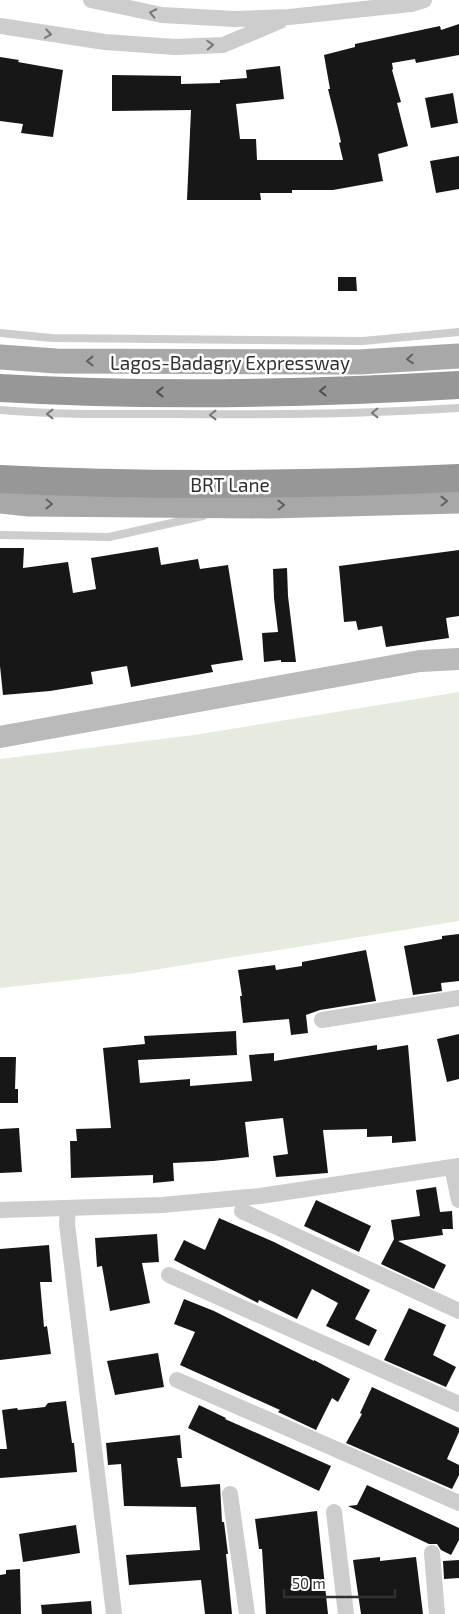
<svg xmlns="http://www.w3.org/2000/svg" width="459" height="1614" font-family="'Exo 2',sans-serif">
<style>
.green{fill:#e5ebdf}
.building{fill:#171717}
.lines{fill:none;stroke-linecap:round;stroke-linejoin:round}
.lane{stroke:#cdcdcd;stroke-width:8}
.street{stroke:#cdcdcd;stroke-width:16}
.secondary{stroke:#bababa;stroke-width:22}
.primary{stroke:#a8a8a8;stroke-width:25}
.highway{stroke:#979797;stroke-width:28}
.oneway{stroke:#777}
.oneway2{stroke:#606060}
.oneway3{stroke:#4f4f4f}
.labels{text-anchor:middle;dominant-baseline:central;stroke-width:5;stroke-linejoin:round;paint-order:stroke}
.street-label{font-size:19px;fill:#303030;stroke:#fff}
</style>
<rect width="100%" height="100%" fill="#fff"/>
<path class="green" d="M459 692V921L135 973 0 988V759L194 735Z"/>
<path class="building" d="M459 24V55L416 63 415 59 392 63 393 69 392 70 401 102 397 103 408 146 378 154 383 181 333 190H292V193H260L261 200H187L191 110 112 111V75L181 76V84L220 83V80L247 78 246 70 280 66 284 99 236 104 240 139H256L257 160H343L339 143 341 142 338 129 328 89H330L324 55 355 47V44L440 26 441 30Z
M0 57 19 60 18 62 63 70 53 137 21 133 23 124 0 121Z
M453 93 458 123 431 128 425 98Z
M459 156V189L436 193 430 161Z
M338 277H356L357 291H338Z
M158 547 161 565 198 559 200 569 228 565 243 660 211 665 213 672 131 687 127 666 91 672 93 684 50 691 3 695 0 666V548H24L23 568 68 562 73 593 96 589 91 558Z
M459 550V616L446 618 449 638 386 647 382 626 358 630 356 621 344 622 339 566Z
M287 568 288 596 296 662H281V660L264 662 262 633 278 632 274 598 273 569Z
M459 934V981L441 983 442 991 413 995 404 946 442 939V936Z
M366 950 376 1001 320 1010 306 1015 308 1033 291 1035 289 1019 243 1023 240 996H242L238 970 275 965 276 970 302 966V962Z
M236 1031 237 1055 138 1060 140 1083 190 1079V1086L252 1081 249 1055 274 1053V1061L377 1045V1050L408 1045 416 1141 392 1143V1136L367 1137V1129L323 1130 328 1173 276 1177 273 1156 288 1154 283 1118 245 1122 249 1157 213 1161 173 1163 174 1181 153 1183V1175L71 1178 70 1141H77L76 1129 111 1128 103 1048 145 1044 144 1036Z
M459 1034V1079L447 1082 437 1039Z
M0 1057H16L15 1089H18V1103H0Z
M19 1128 22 1172 0 1173V1129Z
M436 1187 440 1212 452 1211 453 1229H442L443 1235 398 1241 446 1265 434 1289 381 1264 394 1239 391 1220 420 1216 416 1190Z
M316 1200 371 1226 359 1252 304 1226Z
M219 1218 274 1242 370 1290 355 1319 377 1330 369 1346 326 1326 338 1303 312 1289 297 1319 259 1300 258 1303 174 1260 184 1240 205 1250Z
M157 1234 159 1262 142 1263 150 1303 110 1311 102 1266 97 1267 95 1238Z
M49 1245 52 1282H40L44 1327 47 1326 51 1354 0 1360V1249Z
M184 1299 214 1311 314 1361V1360L350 1379 338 1402 332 1398 316 1430 278 1412 280 1410 180 1365 195 1332 174 1324Z
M409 1308 446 1325 433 1355 456 1367 446 1387 384 1360Z
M158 1353 164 1387 115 1395 107 1361Z
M372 1387 459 1428V1432L447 1459 459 1465V1475L452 1489 346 1443 362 1414 360 1413Z
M66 1401 72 1443H74L77 1472 0 1478V1449H7L2 1410 17 1408 18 1410 45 1407 48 1403Z
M199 1405 226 1418 225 1419 331 1466 319 1491 188 1428Z
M180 1435 182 1458H177L181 1487 220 1484 222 1522H224L228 1554H226L232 1614H205L201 1580 129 1585 126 1555 200 1550 196 1507 124 1506 121 1464 108 1465 106 1443Z
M367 1485 459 1528V1540L451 1555 441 1550 437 1544H429L348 1506 357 1505Z
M317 1511 328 1614H266L262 1549H259L255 1519Z
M76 1525 80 1553 23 1562 19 1534Z
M380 1557V1561L416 1557 423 1614H361L353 1560Z
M459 1560V1578L444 1579 443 1561Z
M20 1569 21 1614H0V1575L6 1574V1570Z
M91 1601 92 1614H42L41 1605Z"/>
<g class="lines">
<path class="lane" d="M0 333 52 338 363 341 459 332
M0 410C58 415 116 414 174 414 269 415 364 414 459 408
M0 535 109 537 203 516"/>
<path class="street" d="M91 0 162 15 235 19 289 17 411 4 424 0
M0 26 105 42 175 47 223 45 280 21
M322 1020 459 998
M452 1167 459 1200
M68 1208 67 1224 114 1614
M0 1210 162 1205 260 1196 459 1166
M242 1211 459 1311
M169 1275 459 1404
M177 1380 459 1503
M230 1494 247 1614
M334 1512 346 1614
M432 1553 437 1614"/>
<path class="secondary" d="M0 737 420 661 459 659"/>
<path class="primary" d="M0 357 56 361 359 362 459 356
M0 501 29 504 270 506 459 501"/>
<path class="highway" d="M0 388C153 397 306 394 459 385
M0 479C153 487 306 485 459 478"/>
</g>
<defs><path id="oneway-chevron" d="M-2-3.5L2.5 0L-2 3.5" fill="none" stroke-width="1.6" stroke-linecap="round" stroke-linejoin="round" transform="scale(1.25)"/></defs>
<g class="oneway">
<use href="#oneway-chevron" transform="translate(153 13) rotate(-168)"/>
<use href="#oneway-chevron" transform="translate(48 34) rotate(8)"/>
<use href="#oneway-chevron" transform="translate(210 45) rotate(-2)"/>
<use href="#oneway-chevron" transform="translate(375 413) rotate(179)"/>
<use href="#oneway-chevron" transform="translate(50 414) rotate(-180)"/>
<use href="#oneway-chevron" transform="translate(213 415) rotate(-180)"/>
</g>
<g class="oneway2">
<use href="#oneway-chevron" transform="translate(410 359) rotate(176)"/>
<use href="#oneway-chevron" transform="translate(90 361) rotate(-180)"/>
<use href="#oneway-chevron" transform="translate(444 501) rotate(-1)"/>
<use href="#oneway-chevron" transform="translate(49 504) rotate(1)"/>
<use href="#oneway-chevron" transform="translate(281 505) rotate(-1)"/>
</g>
<g class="oneway3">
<use href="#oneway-chevron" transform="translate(323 391) rotate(179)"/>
<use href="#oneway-chevron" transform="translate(160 392) rotate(-180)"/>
</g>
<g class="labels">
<g class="street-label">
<text x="230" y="362">Lagos-Badagry Expressway</text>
<text x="230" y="484">BRT Lane</text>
</g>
</g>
<path d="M284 1589v8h111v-8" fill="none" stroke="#303030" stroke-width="2.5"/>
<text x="292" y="1589" font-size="15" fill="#303030" stroke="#ffffff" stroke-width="4" paint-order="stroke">50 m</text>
</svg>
